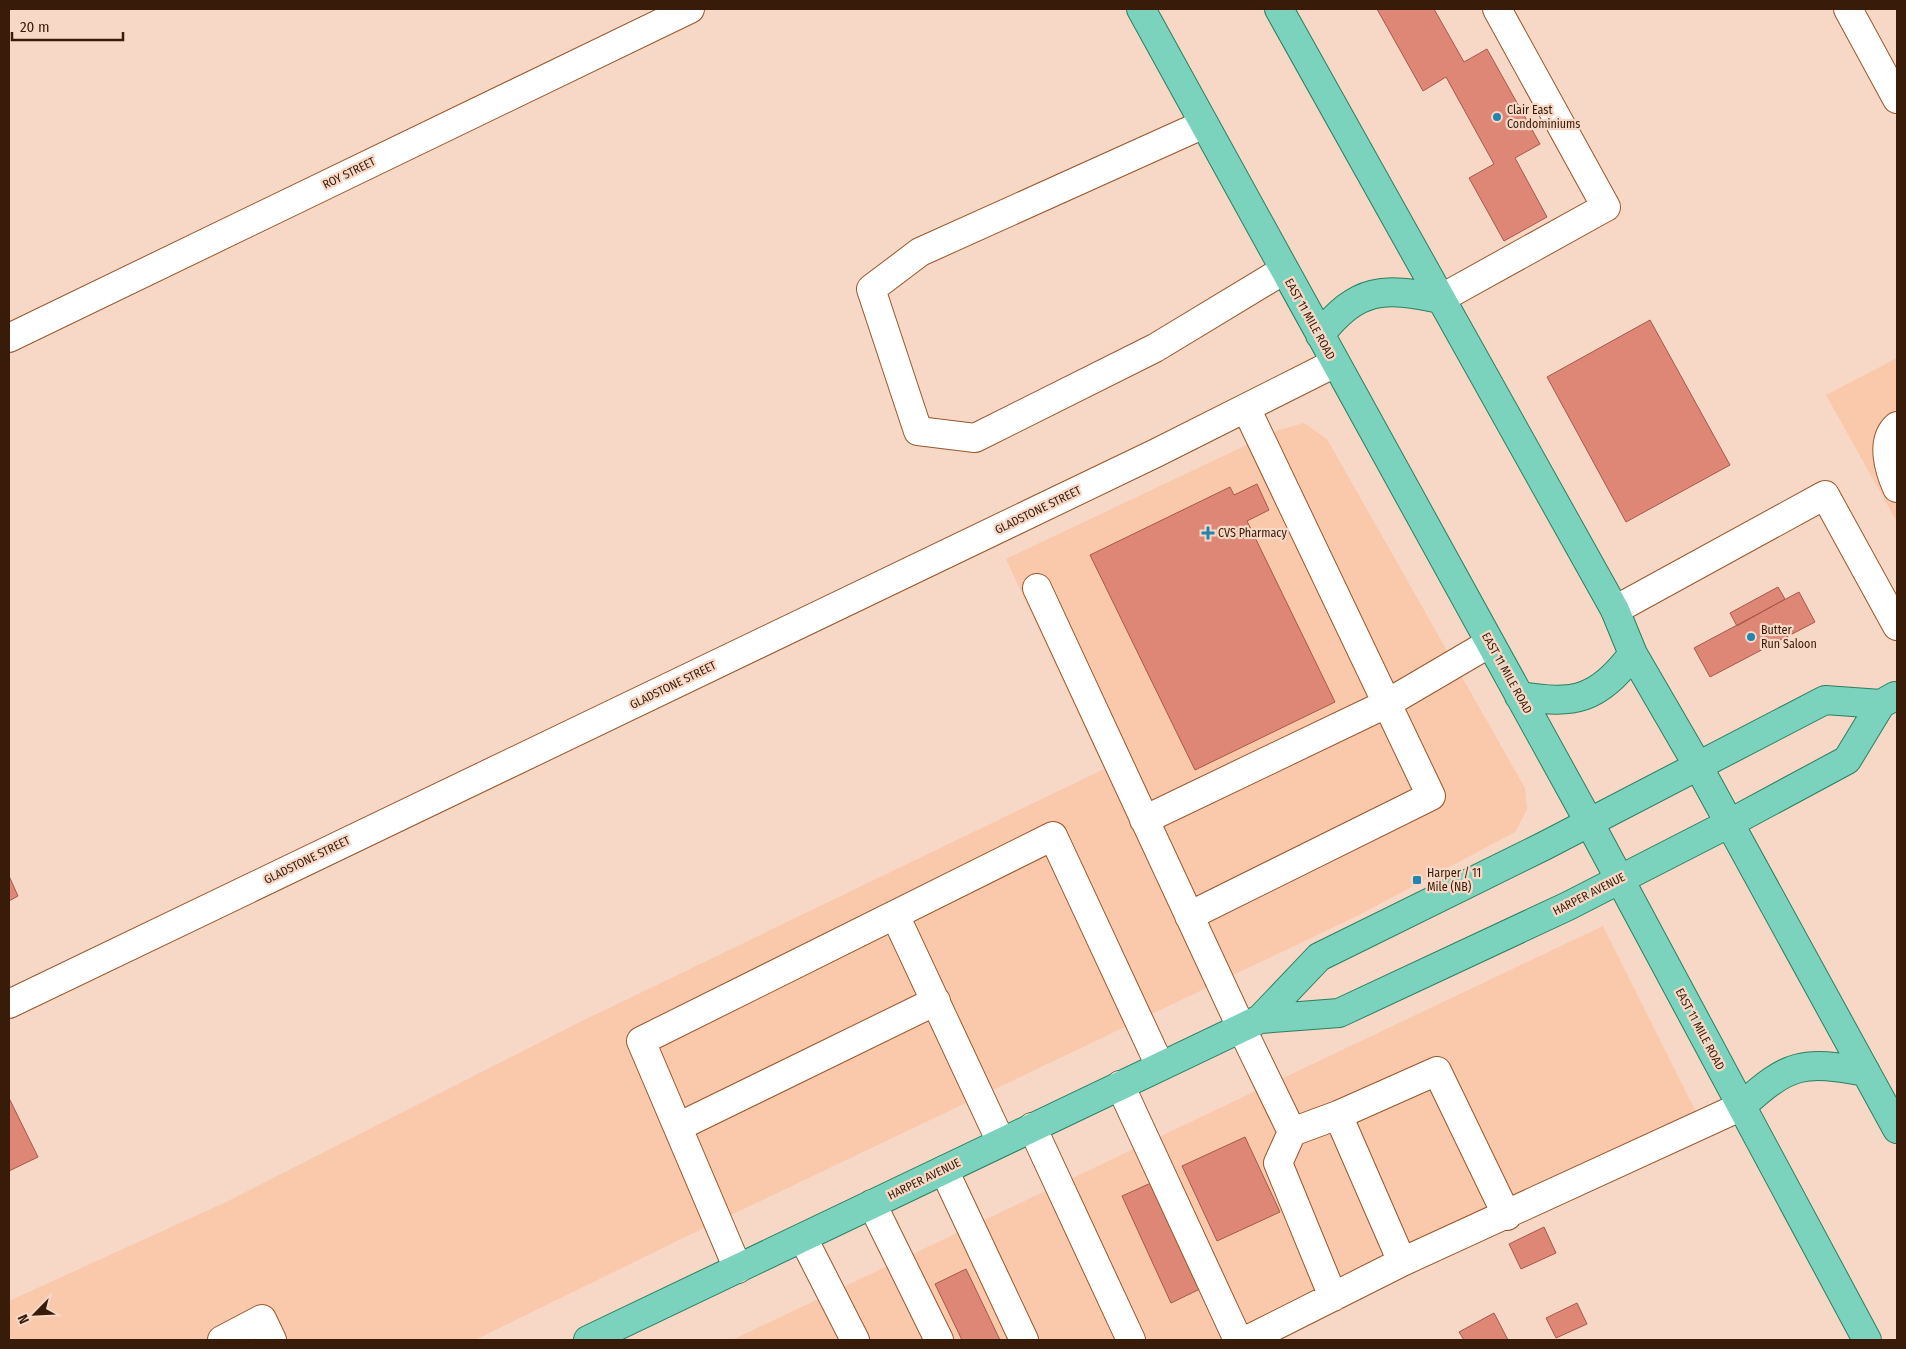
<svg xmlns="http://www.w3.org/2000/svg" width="1906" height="1349" font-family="'Fira Sans Condensed',sans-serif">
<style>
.built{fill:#fac8ab}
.building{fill:#df8776;stroke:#a6584a}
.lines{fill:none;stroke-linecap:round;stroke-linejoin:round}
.minor-casing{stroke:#99562a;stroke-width:30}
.major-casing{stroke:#2a7f61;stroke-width:30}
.minor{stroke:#fff;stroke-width:28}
.major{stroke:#7bd3bd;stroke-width:28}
.poi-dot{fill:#2085af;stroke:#f7d8c6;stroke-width:2}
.labels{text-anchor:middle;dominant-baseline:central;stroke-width:4.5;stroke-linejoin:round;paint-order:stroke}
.poi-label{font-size:12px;fill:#381c09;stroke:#f7d8c6;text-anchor:start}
.street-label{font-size:12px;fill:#381c09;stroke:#f7d8c6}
</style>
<rect width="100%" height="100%" fill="#f7d8c6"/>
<path class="built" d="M1897 358V522L1826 395Z
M1304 423 1327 439 1525 788 1527 810 1515 832 1357 916 681 1239 475 1340H9V1301L224 1203 582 1021 1104 769 1006 559 1276 431Z
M1603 926 1703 1126 1256 1340H732Z"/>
<path class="building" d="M1377 9H1434L1464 62 1487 49 1540 144 1515 158 1547 217 1504 241 1469 178 1494 164 1446 77 1423 91Z
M1650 320 1730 465 1626 522 1547 377Z
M1257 484 1269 510 1247 521 1335 702 1195 770 1090 555 1230 487 1234 495Z
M1778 587 1785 599 1737 626 1730 613Z
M1799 592 1815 622 1710 677 1694 648Z
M9 876 18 896 9 901Z
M9 1098 38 1157 9 1171Z
M1245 1137 1280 1212 1217 1241 1182 1166Z
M1151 1183 1200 1289 1171 1303 1122 1196Z
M1544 1227 1556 1253 1521 1269 1509 1244Z
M966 1269 1000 1340H962L935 1284Z
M1577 1303 1587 1324 1556 1338 1546 1318Z
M1494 1313 1508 1340H1464L1459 1332Z"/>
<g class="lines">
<defs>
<path id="minor" d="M1848 9 1897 99
M1204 124 920 252 871 289 918 431 975 438 1155 348 1284 270
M1440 299 1606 207 1497 9
M9 338 690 9
M1897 426C1880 441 1889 470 1897 488
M1037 588 1241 1027 1292 1132 1278 1163 1333 1297
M1615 610 1825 495 1897 626
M1144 820 1386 704 1490 643
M895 915 1001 1142
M1189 916 1431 796 1246 408
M9 1004 1156 453 1335 363
M1120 1085 1238 1340
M1338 1115 1437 1071 1507 1216
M678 1127 936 1001
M1032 1127 1131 1340
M1292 1132 1338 1115 1402 1262
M944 1170 1024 1340
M872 1204 939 1340
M803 1238 855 1340
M738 1269 641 1041 1053 836 1160 1066
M222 1340 262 1319 272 1340
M1247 1340 1402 1262 1742 1106"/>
<path id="major" d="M1141 9 1589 822 1867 1340
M1279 9 1615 610 1633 654 1698 766 1897 1129
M1320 335C1358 287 1383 287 1440 299
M1519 696C1576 705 1597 700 1633 654
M1260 1019 1339 1013 1568 906 1730 823 1847 760 1881 704 1895 696
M1742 1106C1789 1063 1803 1060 1866 1072
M588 1340 1260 1019 1319 957 1544 846 1825 700 1881 704"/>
</defs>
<use href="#minor" class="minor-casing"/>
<use href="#major" class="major-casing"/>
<use href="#minor" class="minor"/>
<use href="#major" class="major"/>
</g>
<g class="poi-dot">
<circle cx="1497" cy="117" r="5"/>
<path d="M1205.5 525.5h5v5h5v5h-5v5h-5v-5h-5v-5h5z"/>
<circle cx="1751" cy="637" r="5"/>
<rect x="1412" y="875" width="10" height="10" rx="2.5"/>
</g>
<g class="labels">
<g class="poi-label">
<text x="1507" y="110">Clair East<tspan x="1507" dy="14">Condominiums</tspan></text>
<text x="1218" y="533">CVS Pharmacy</text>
<text x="1761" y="630">Butter<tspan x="1761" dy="14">Run Saloon</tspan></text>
<text x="1427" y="873">Harper / 11<tspan x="1427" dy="14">Mile (NB)</tspan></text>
</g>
<g class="street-label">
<text transform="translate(349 173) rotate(-26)">ROY STREET</text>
<text transform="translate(1310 319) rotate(61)">EAST 11 MILE ROAD</text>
<text transform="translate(1038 510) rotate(-26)">GLADSTONE STREET</text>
<text transform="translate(1507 673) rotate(61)">EAST 11 MILE ROAD</text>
<text transform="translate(673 685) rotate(-26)">GLADSTONE STREET</text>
<text transform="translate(307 860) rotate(-26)">GLADSTONE STREET</text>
<text transform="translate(1589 894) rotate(-27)">HARPER AVENUE</text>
<text transform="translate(1700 1029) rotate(62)">EAST 11 MILE ROAD</text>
<text transform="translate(924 1179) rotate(-26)">HARPER AVENUE</text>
</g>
</g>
<rect width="1906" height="1349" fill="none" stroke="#381c09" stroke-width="20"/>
<g transform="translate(35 1314) rotate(246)" stroke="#f7d8c6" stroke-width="4" paint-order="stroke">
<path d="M0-4L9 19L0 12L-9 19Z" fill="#381c09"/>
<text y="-8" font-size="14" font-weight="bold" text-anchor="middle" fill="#381c09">N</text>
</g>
<path d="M12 32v8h111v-8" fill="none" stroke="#381c09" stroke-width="2.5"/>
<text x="20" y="32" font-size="15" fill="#381c09" stroke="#f7d8c6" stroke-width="4" paint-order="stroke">20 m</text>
</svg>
